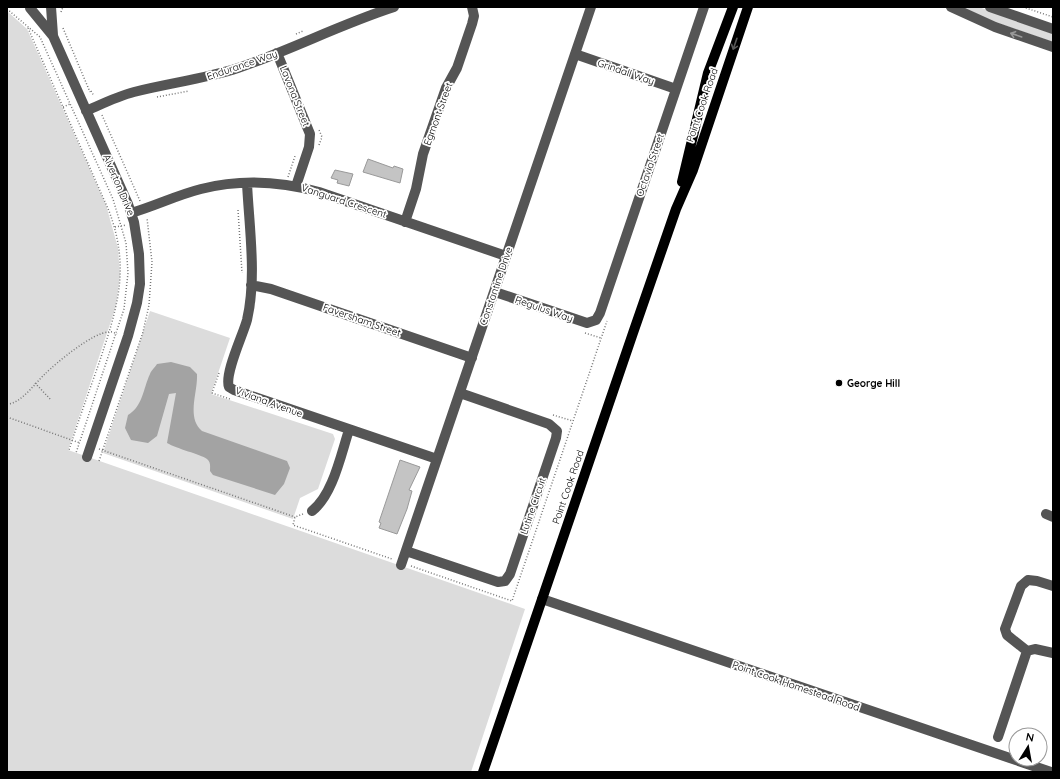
<svg xmlns="http://www.w3.org/2000/svg" width="1060" height="779" font-family="Quicksand,sans-serif">
<style>
.green{fill:#dcdcdc}
.water{fill:#a3a3a3}
.building{fill:#c4c4c4;stroke:#999}
.lines{fill:none;stroke-linecap:round;stroke-linejoin:round}
.path{stroke:#777;stroke-width:1.5;stroke-dasharray:1 2;stroke-linecap:butt}
.minor{stroke:#555;stroke-width:10}
.major{stroke:#000;stroke-width:10}
.oneway{stroke:#999}
.oneway2{stroke:#595959}
.poi-dot{fill:#000;stroke:#fff;stroke-width:1.5}
.labels{text-anchor:middle;dominant-baseline:central;stroke-width:3.5;stroke-linejoin:round;paint-order:stroke}
.street-label{font-size:10px;fill:#000;stroke:#fff}
.poi-label{font-size:10px;font-weight:bold;fill:#000;stroke:#fff;text-anchor:start}
</style>
<rect width="100%" height="100%" fill="#fff"/>
<path class="green" d="M961 7H979L1053 34V42L995 22Z
M7 11 27 29 106 205 118 248 120 275 116 306 68 450 525 609 471 772H7Z
M150 311 230 338 211 394 333 434 335 439 318 489 300 498 293 519 103 453Z"/>
<path class="water" d="M171 362 190 367 197 374C198 393 186 417 202 431L287 461 290 468 284 484 275 495 213 475 210 471C210 467 211 462 207 459 200 454 177 449 167 443L176 393 169 394 157 436 148 443 131 440 125 428 128 415C143 406 143 389 150 374 151 371 155 367 157 364Z"/>
<path class="building" d="M368 159 393 168 394 166 403 169 400 183 363 172Z
M335 170 353 174 349 186 337 183 338 180 331 178Z
M400 460 420 467 409 490 412 491 407 509 397 534 379 528 381 523 379 522Z"/>
<g class="lines">
<path class="path" d="M1023 7 1053 17
M7 9 40 37 113 199 126 243 128 273 124 309 76 453
M61 12 63 7
M28 28 109 211C131 270 117 309 98 366 88 394 78 422 69 450
M63 28 90 92
M296 34 303 31
M91 91 94 96
M157 97 189 91
M63 107 70 104
M102 115 140 201
M319 145 322 137 319 130
M288 177 295 156
M238 210 242 273
M115 227 126 225
M585 333 601 338
M219 373 212 393 230 399
M35 383 51 400
M7 404C21 404 35 383 45 374 56 363 93 332 109 332 111 331 115 333 117 334
M553 415 573 421
M7 417 80 443
M99 449 295 517
M99 461 143 332 149 305 152 262 147 218
M303 514 295 517 293 525 392 559
M411 566 512 601 607 321"/>
<path class="minor" d="M51 7 53 35
M951 7 995 27 1053 47
M990 7 1053 29
M30 8 53 36 128 204 134 222 139 254 140 284 137 303 128 336 87 457
M277 53 310 134 309 147 296 186
M575 54 676 89
M86 111C102 104 118 96 134 92 169 83 204 79 238 68 291 50 341 24 394 7
M247 183C249 226 257 277 247 320 243 335 224 374 229 387L234 390 437 459
M131 213C155 206 177 195 201 189 240 179 280 181 319 192L506 256
M405 222 416 189 423 154 446 88 457 68 472 24 474 16 472 7
M251 285 271 289 472 358
M495 292 587 323 596 320 600 313 704 7
M312 511C333 495 341 454 349 430
M1046 514 1053 517
M406 551 498 582 505 581 510 574 556 438 557 431 549 424 460 393
M401 565 591 7
M542 599 1051 772
M1027 651 1035 649 1053 653
M998 737 1027 651 1007 635 1005 629 1021 586 1028 580 1037 581 1053 586"/>
<path class="major" d="M682 182 708 73 733 7
M483 772 633 333 676 209 693 170 748 7"/>
</g>
<defs><path id="oneway-shaft" d="M-6 0H5M1.5-3L5.5 0L1.5 3" fill="none" stroke-width="1.6" stroke-linecap="round" stroke-linejoin="round"/></defs>
<use class="oneway" href="#oneway-shaft" transform="translate(1016 35) rotate(-161)"/>
<use class="oneway2" href="#oneway-shaft" transform="translate(735 44) rotate(109)"/>
<circle class="poi-dot" cx="839" cy="383" r="4"/>
<g class="labels">
<g class="street-label">
<text transform="translate(242 65) rotate(-19)">Endurance Way</text>
<text transform="translate(626 72) rotate(19)">Grindall Way</text>
<text transform="translate(295 96) rotate(68)">Lavona Street</text>
<text transform="translate(702 105) rotate(-71)">Point Cook Road</text>
<text transform="translate(438 114) rotate(-70)">Egmont Street</text>
<text transform="translate(650 165) rotate(-71)">Octavia Street</text>
<text transform="translate(119 185) rotate(67)">Alverton Drive</text>
<text transform="translate(344 201) rotate(18)">Vanguard Crescent</text>
<text transform="translate(496 286) rotate(-71)">Constantine Drive</text>
<text transform="translate(544 309) rotate(19)">Regulus Way</text>
<text transform="translate(362 320) rotate(19)">Faversham Street</text>
<text transform="translate(269 402) rotate(20)">Viviana Avenue</text>
<text transform="translate(568 487) rotate(-71)">Point Cook Road</text>
<text transform="translate(533 506) rotate(-71)">Lutine Circuit</text>
<text transform="translate(796 686) rotate(19)">Point Cook Homestead Road</text>
</g>
<g class="poi-label">
<text x="847" y="383">George Hill</text>
</g>
</g>
<rect width="1060" height="779" fill="none" stroke="#000000" stroke-width="16"/>
<g transform="translate(1028 747) rotate(11)"><circle r="19" fill="#ffffff" stroke="#999999"/>
<path d="M0-3L7 15L0 10L-7 15Z" fill="#000000"/>
<text y="-6" font-size="11" font-weight="bold" text-anchor="middle" fill="#000000">N</text>
</g>
</svg>
